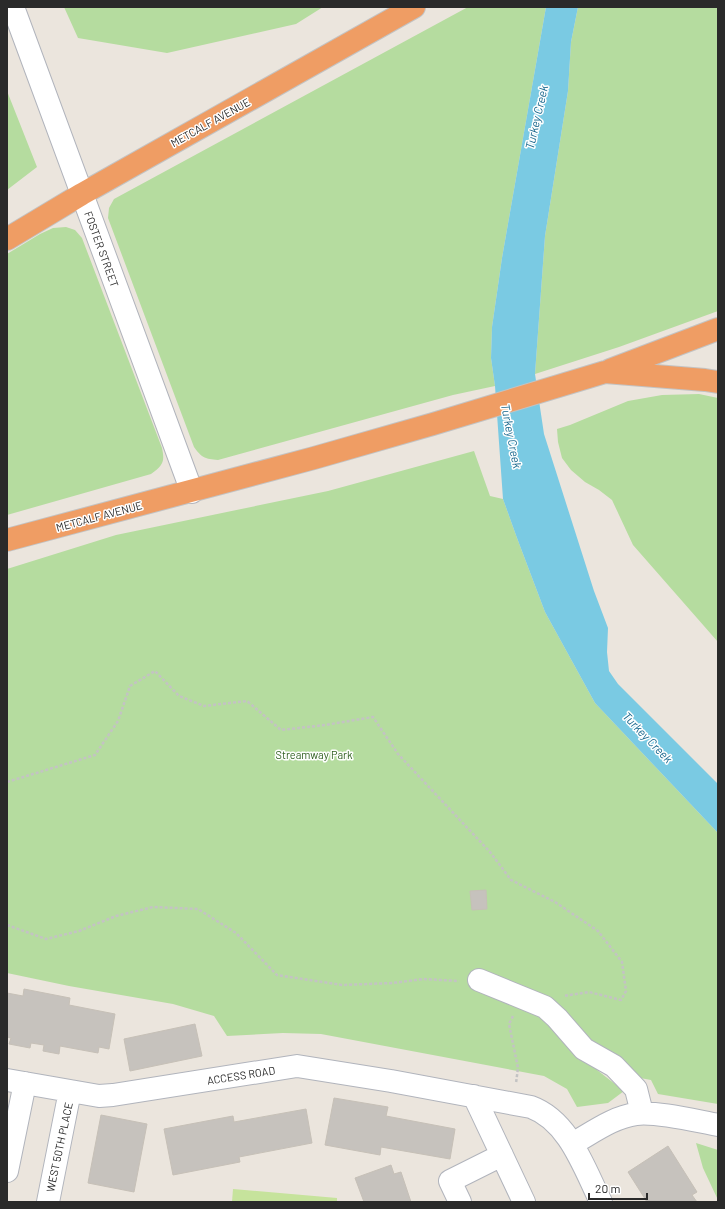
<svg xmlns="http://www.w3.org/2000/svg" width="725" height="1209" font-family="Barlow,sans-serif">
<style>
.green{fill:#b5dc9f}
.pitch{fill:#c6e39c}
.water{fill:#7acae3}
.building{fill:#c6c2bd;stroke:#c6c0b7}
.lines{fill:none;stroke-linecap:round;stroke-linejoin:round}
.minor-casing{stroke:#b1b4bc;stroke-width:24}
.highway-casing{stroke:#c3c3c3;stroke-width:24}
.path{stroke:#c3c3c3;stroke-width:2.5;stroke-dasharray:3 2;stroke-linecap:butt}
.minor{stroke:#fff;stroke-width:22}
.highway{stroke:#ef9d64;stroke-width:22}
.labels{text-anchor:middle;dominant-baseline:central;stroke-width:3;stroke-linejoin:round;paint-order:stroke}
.street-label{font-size:11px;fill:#2a2a2a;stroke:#fff}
.park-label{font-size:11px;fill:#306021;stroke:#fff}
.water-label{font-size:12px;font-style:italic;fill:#1a698e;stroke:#fff}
</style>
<rect width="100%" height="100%" fill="#ebe5dd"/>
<path class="green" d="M64 7H323L296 24 167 53 78 38Z
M468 7H546L502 258 492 327 491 358 495 386 453 395 218 460C205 459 202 458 194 447L108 218 109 208 114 199Z
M578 7H718V311L619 347 535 374 545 236 568 91 571 42Z
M7 91 37 167 7 190Z
M66 227 75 230 82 238 162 448C165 462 163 465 151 474L7 515V254L40 234 53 228Z
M699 394 718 398V642L633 545 612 500 599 490 585 482 571 470 562 458 558 442 557 429 570 425 628 401 662 395Z
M474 451 490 496 503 499 517 538 545 612 595 703 718 833V1104L658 1094 651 1080 597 1070 624 1091 608 1103 577 1107 567 1089 544 1076 321 1034 283 1033 227 1036 214 1016 173 1004 69 986 7 973V569L116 535 328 491Z
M696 1143 718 1150V1200L703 1168Z"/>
<path class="pitch" d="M233 1189 337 1198V1202H232Z"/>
<path class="water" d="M546 7H578L571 42 568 91 545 236 535 374 544 434 594 591 608 628 607 652 609 671 618 684 718 784V833L595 703 545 612 517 538 503 499 495 386 491 358 492 327 502 258Z"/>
<path class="building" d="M486 890 487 909 472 910 470 891Z
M24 989 70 998 69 1005 115 1014 109 1049 99 1047 98 1053 60 1046 59 1054 43 1051 44 1045 31 1043 30 1048 9 1044 11 1038 7 1037V993L23 996Z
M195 1024 202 1056 130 1071 124 1039Z
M334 1098 388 1107 386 1116 455 1129 450 1159 381 1147 380 1155 325 1145Z
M306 1109 312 1143 239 1157 240 1162 173 1175 164 1129 233 1116 234 1122Z
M101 1115 147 1124 134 1192 88 1183Z
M668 1146 697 1192 692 1195 697 1202H647L628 1172Z
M391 1165 394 1174 401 1172 411 1202H364L355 1178Z"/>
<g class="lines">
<defs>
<path id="minor" d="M13 7 192 492
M479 980 545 1007 557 1018 584 1049 614 1066 636 1089 642 1113
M7 1080 99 1096 113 1095 297 1066 391 1081 531 1107C569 1121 584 1168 601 1202
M474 1096 524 1202
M572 1144C592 1133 613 1117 636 1114 657 1111 696 1121 718 1125
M7 1171 25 1083
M48 1202 70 1091
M460 1202 450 1181 502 1155"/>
<path id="highway" d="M7 239 82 194 414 7
M610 370 718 329
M7 540 314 458 433 424 605 372 705 380 718 382"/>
</defs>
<use href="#minor" class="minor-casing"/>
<use href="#highway" class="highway-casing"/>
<path class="path" d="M7 782 95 755 118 721 130 686 155 671 179 696 204 706 247 701 281 730 325 725 373 717 398 754 490 852 511 880 555 902 598 931 622 962 626 991 621 1000 589 992 563 996
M7 925 46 939 79 931 116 916 153 907 198 909 236 933 277 975 342 985 393 983 423 979 459 981
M513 1016 509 1024 518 1068 516 1083"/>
<use href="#minor" class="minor"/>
<use href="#highway" class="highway"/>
</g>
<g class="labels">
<g class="street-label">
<text transform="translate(210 122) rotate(-29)">METCALF AVENUE</text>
<text transform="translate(102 249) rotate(70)">FOSTER STREET</text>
<text transform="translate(99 516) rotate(-15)">METCALF AVENUE</text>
<text transform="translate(241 1075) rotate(-9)">ACCESS ROAD</text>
<text transform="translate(59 1147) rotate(-78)">WEST 50TH PLACE</text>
</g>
<g class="park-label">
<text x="314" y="754">Streamway Park</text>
</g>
<g class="water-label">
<text transform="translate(536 117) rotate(-77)">Turkey Creek</text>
<text transform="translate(512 436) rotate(79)">Turkey Creek</text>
<text transform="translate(648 737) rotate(46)">Turkey Creek</text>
</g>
</g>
<rect width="725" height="1209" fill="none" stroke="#2a2a2a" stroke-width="16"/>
<path d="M589 1193v6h58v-6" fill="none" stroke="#2a2a2a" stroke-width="2"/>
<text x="595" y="1193" font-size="12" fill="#2a2a2a" stroke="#ffffff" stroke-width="3" paint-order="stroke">20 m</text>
</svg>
